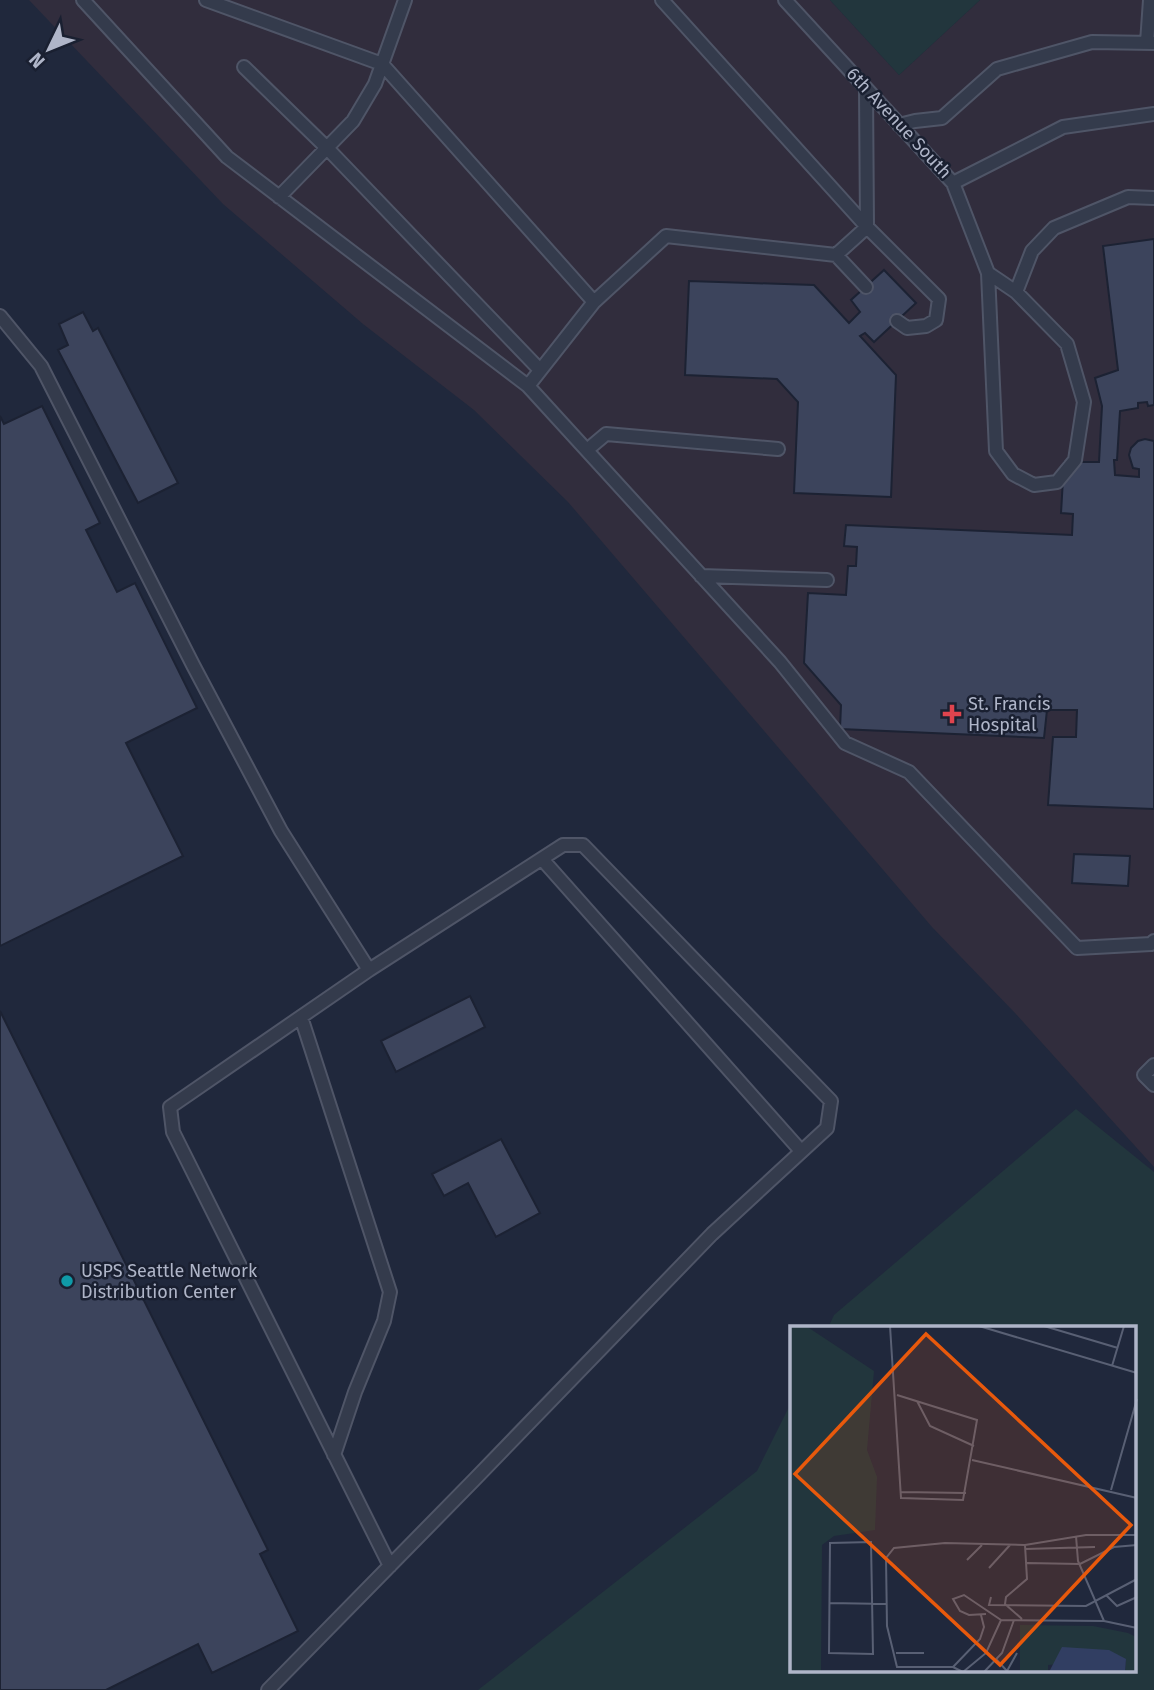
<svg xmlns="http://www.w3.org/2000/svg" width="1154" height="1690" font-family="'Fira Sans',sans-serif">
<style>
.medical{fill:#312d3d}
.green{fill:#22363d}
.building{fill:#3c445c;stroke:#1c2233;stroke-width:2}
.lines{fill:none;stroke-linecap:round;stroke-linejoin:round}
.lane-casing{stroke:#4f5567;stroke-width:16}
.lane{stroke:#343b4c;stroke-width:12}
.health-dot{fill:#e0444e;stroke:#1a2031;stroke-width:2.5}
.culture-dot{fill:#0f9aa8;stroke:#1a2031;stroke-width:2.5}
.labels{text-anchor:middle;dominant-baseline:central;stroke-width:5;stroke-linejoin:round;paint-order:stroke}
.street-label{font-size:18px;fill:#afb5c8;stroke:#1a2031}
.poi-label{font-size:18px;fill:#afb5c8;stroke:#1a2031;text-anchor:start}
.inset-road{fill:none;stroke:#596074;stroke-width:2}
.view{fill:#e8590c;fill-opacity:0.15;stroke:#e8590c;stroke-width:3.5}
.inset-edge{fill:none;stroke:#afb5c8;stroke-width:3.5}
</style>
<rect width="100%" height="100%" fill="#20283c"/>
<path class="medical" d="M29 0H830L899 75 980 0H1154V1167L1015 1013 932 927 568 502 474 410 363 324 223 204Z"/>
<path class="green" d="M830 0H980L899 75Z
M1076 1109 1154 1172V1690H478L757 1471 792 1401V1671H1135V1328H828L834 1315Z"/>
<path class="building" d="M1154 239V405L1148 406 1147 402 1138 403V408L1120 411 1117 460H1114L1115 475 1139 477V469L1133 468 1129 455 1131 448 1138 441 1145 439 1154 441V809L1048 805 1053 737H1076L1077 710H1047L1044 738 840 729 841 705 804 663 808 593 846 595 848 566H856L857 547 844 546 846 525 1072 535 1073 514 1061 513 1064 462H1099L1102 406 1095 378 1118 370 1103 246Z
M884 270 916 303 874 342 865 333 860 336 896 375 891 497 794 493 798 402 777 379 685 375 689 281 814 285 849 323 860 312 851 300Z
M83 312 93 331 98 328 178 483 138 503 58 350 68 345 59 324Z
M42 406 100 523 86 530 117 592 135 583 197 708 126 743 183 856 0 946V416L4 424Z
M1074 854 1130 856 1128 886 1072 883Z
M470 996 485 1027 396 1072 381 1041Z
M0 1011 268 1550 260 1554 298 1631 212 1673 198 1644 106 1690H0Z
M501 1139 540 1213 496 1237 468 1183 444 1196 432 1174Z"/>
<g class="lines">
<defs>
<path id="lane" d="M83 0 227 157 528 386 780 662 845 743 909 772 1077 948 1151 944 1154 941
M206 0 382 64 594 302
M662 0 867 227 939 299 936 320 926 326 907 328 897 321
M785 0 953 183 1063 127 1154 114
M1147 43 1150 0
M244 67 327 148 540 370
M899 125 915 121 942 118 997 69 1092 42 1154 43
M953 183 988 273 996 451 1013 474 1034 485 1057 482 1075 460 1084 402 1067 344 1016 292 988 273
M279 197 353 121 375 84 405 0
M836 255 866 287
M1016 292 1032 251 1054 228 1128 197 1154 198
M0 316 41 366 193 665 281 831 369 970
M528 386 594 302 666 236 836 255 867 227 866 89
M587 450 606 434 778 449
M701 576 827 580
M542 859 801 1151
M301 1017 390 1292 384 1321 355 1392 334 1455
M1154 1065 1144 1075 1154 1085
M268 1690 474 1480 712 1234 827 1128 831 1101 583 845H563L369 970 170 1107 173 1132 390 1566"/>
</defs>
<use href="#lane" class="lane-casing"/>
<use href="#lane" class="lane"/>
</g>
<path class="health-dot" d="M948.5 703.5h7v7h7v7h-7v7h-7v-7h-7v-7h7z"/>
<circle class="culture-dot" cx="67" cy="1281" r="7"/>
<g class="labels">
<g class="street-label">
<text transform="translate(899 123) rotate(47)">6th Avenue South</text>
</g>
<g class="poi-label">
<text x="968" y="704">St. Francis<tspan x="968" dy="21">Hospital</tspan></text>
<text x="81" y="1271">USPS Seattle Network<tspan x="81" dy="21">Distribution Center</tspan></text>
</g>
</g>
<g transform="translate(790 1326)">
<rect width="346" height="346" fill="#20283c"/>
<path d="M0 0H16L84 45 77 124 87 151 85 204 44 210 32 219 31 346H0ZM230 299 303 300 338 307 346 311V346H335L336 333 258 339V346H230Z" fill="#22363d"/>
<path d="M272 321 319 324 336 333 335 346H259Z" fill="#313e62"/>
<path class="inset-road" d="M100 0 111 172 173 174 187 94 107 69M189 0 347 47M254 0 328 22M322 40 334 0M127 75 140 100 184 120M182 134 347 172M321 164 347 73M111 166 176 167M286 210 288 235 314 295M81 216 83 328 39 327 40 217ZM235 223 305 221M177 234 192 219M237 237 290 238 324 221 347 219M199 242 220 219M316 269 327 280 347 271M201 271 199 279 296 280 347 253M39 277 97 278M196 288 179 289 170 285 163 273 174 269 211 294M232 293 215 278 216 271 237 253 235 219M106 327H134M206 333 217 345 227 327M163 341 190 313 194 301 191 289M173 346 163 341H107L97 300 96 232 104 222 155 217 235 219 296 209H347M173 346 196 327 211 294 314 295 347 302M194 346 212 327 224 294"/>
<path class="view" d="M136 8 341 199 210 339 5 148Z"/>
<rect width="346" height="346" class="inset-edge"/>
</g>
<g transform="translate(49 49) rotate(227)" stroke="#1a2031" stroke-width="5" paint-order="stroke">
<path d="M0-5L12 26L0 18L-12 26Z" fill="#afb5c8"/>
<text y="-10" font-size="19" font-weight="bold" text-anchor="middle" fill="#afb5c8">N</text>
</g>
</svg>
